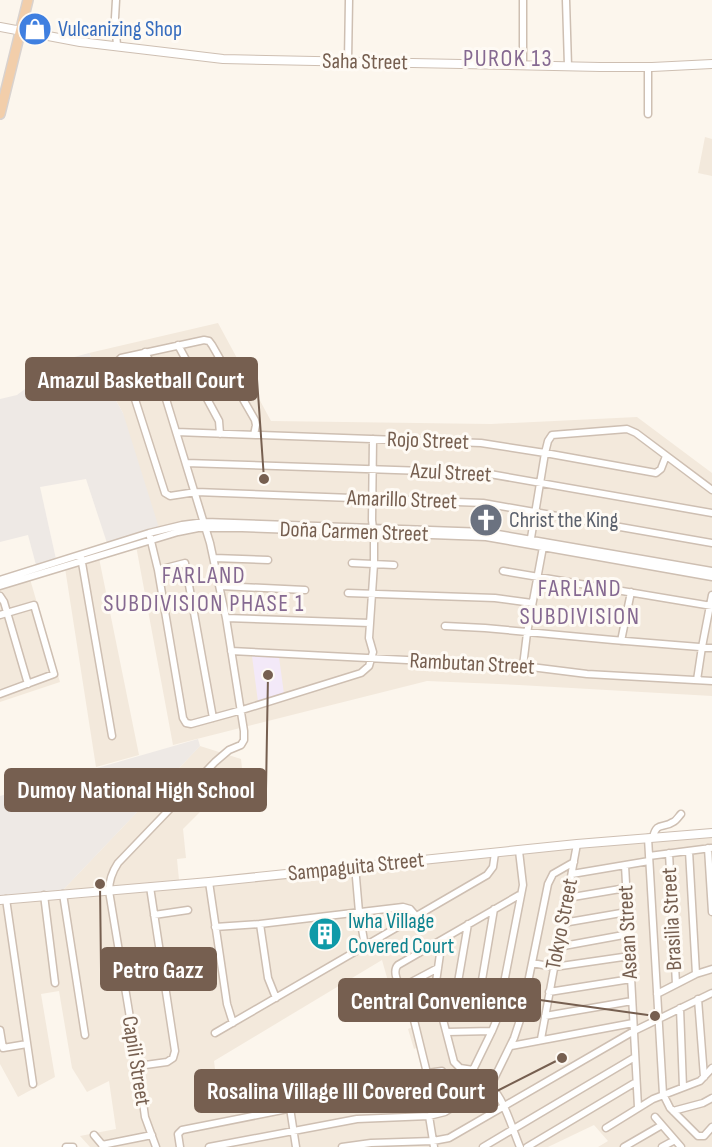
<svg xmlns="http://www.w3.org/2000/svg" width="712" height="1147" font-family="'Sofia Sans Condensed',sans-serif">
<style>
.residential{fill:#f3e9dc;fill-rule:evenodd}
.industrial{fill:#eee9e5}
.education{fill:#f3e9f8}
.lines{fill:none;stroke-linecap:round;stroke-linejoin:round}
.minor-casing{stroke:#cebfb2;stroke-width:9}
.tertiary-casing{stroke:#cebfb2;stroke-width:10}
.trunk-casing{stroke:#d9d2ce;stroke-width:12}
.minor{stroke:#fff;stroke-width:6}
.tertiary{stroke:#fff;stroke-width:8}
.trunk{stroke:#f2ceaa;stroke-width:9}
.labels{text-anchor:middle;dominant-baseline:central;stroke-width:6;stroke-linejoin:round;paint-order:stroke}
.shop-label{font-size:22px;fill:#366cbe;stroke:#fefaf4;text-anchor:start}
.street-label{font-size:22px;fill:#765f50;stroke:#fefaf4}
.worship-label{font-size:22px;fill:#5b616d;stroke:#fefaf4;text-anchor:start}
.culture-label{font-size:22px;fill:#0d838f;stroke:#fefaf4;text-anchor:start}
.neighbourhood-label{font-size:24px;letter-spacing:1.5px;fill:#856991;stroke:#fefaf4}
.leader{fill:none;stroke:#765f50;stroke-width:2}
.callout-dot{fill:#765f50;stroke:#fefaf4;stroke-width:2}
.callout{fill:#765f50;stroke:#765f50;stroke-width:2}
.callout-label{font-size:24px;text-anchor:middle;font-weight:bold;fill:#fff}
</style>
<rect width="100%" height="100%" fill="#fcf6ed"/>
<path class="residential" d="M705 137 712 139V176L698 173Z
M218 323 271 421 491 424 637 417 712 473V696L519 685 427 681 173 745 134 535 123 413 89 353Z
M99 558 139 755 96 767 65 568Z
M30 579 60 682 0 702V588Z
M200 746 241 759 244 787 222 790 183 829 186 858 177 859 179 880 62 891Z
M712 835V1147H598L608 1141 594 1125 548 1147H90L80 1136 116 1129 109 1081 87 1092 72 1068 59 991 41 994 55 1077 18 1097 0 1064V903L82 898 569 848ZM382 960 399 1020 410 1016 414 1026 408 1029 414 1049 418 1047 424 1072 421 1081 356 1084 220 1109 214 1061Z"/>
<path class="industrial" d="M89 353 123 413 159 528 107 543 86 479 40 487 56 559 36 565 28 535 0 542V399L17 395 41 377 52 363Z
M198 739 200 746 62 891 0 896V796Z"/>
<path class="education" d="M252 656 279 657 284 694 258 702Z"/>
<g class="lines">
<defs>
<path id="minor" d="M116 0 115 18 117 46
M523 0V65
M566 0 568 66
M348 61 349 0
M648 114V67
M178 345 219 421 220 434
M145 352 162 386 210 543 226 618 244 731V740L241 745 229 750 215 762 118 863C112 872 109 880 109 891L138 1066 145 1117 156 1147
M176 432 481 443 545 453 656 473 661 469 666 456
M254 435 256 425 255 420 212 345 209 341 204 340 121 358 118 361V364L133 393 165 493 170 496 196 492 483 503 712 543
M186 463 484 473 712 513
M150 537 158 570 183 718 186 723 191 724 242 710 361 673 369 666 373 652 369 638 374 564V537L372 520 373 439
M530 544 545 453 548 441 552 435 627 429 636 433 712 490
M81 557 112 736
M214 558 268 560
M352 563 394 565
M158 570 185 563 213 718
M503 571 712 606
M0 580 149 533 182 525 205 522 486 532 712 571
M0 586 178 532 198 528H242L486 537 712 577
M220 586 305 590
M348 593 495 598 532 603
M0 596 4 602 28 684
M0 615 34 605 54 674 0 694
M226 618 370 623
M445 626 485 628 613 640 712 648
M621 641 631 592
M231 651 523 666 587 674 712 681
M523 666 527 633 543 547
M697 680 702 647 712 595
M653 837C657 821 663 829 673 822 676 821 679 816 681 814
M648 838 663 1094 670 1108 698 1136H704L712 1127
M708 848 712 912
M689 851 696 974
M669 853 676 984
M649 856 711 848
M625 865 638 1107
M355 866 359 912 365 946
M572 874 649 861
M209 882 227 1004 233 1023
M63 894 85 1035
M44 895 55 983
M567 898 626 888
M6 899 33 1084
M154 915 188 910
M563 923 627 912
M260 924 268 978 276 998
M215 927 260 924 403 907 410 909 416 916
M442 940 435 989 454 1062 460 1068 473 1070
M558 947 629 934
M532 963 554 967 630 956
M438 968 404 986 399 984C396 978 393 970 398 965L521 894
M481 986 494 909
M457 988 468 924
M435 989 504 985
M549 992 631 979
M657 994 696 974 712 969
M698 999 704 1077
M411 1008 427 1073 423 1080V1093
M680 1008 683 1087
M440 1010 499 1008
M545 1016 632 1001
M0 1030 3 1048 27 1044
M447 1032 492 1031
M215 1033 487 875 493 867 495 853
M541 1039 577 844
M511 1046 633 1023
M138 1066 167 1062 173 1058 175 1051 150 887
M427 1073 442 1071
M489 1089 514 1038 521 1017 548 884 553 874 574 862
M479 1091 473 1070 492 1031 497 1019 523 885 519 851
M290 1108 296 1147
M673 1111 703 1103 712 1098
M429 1116 434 1147
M655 1117 681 1147
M606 1128 653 1099 700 1081 712 1068
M94 1135 104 1147
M102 1145 152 1135
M66 1147H73
M180 1147 178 1134 182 1130 338 1099 359 1096 479 1091C483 1090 488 1088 493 1090 502 1094 515 1136 520 1147
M209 1147 357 1119 429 1116 445 1112 478 1092
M342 1147 371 1143 433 1141 449 1138 634 1031 712 993
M483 1147 635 1057
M527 1147 636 1082
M624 1147 662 1125
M662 1147 675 1140"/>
<path id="tertiary" d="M0 27 80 42 223 59 600 67H652L712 64
M0 900 209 882 577 844 712 833"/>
<path id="trunk" d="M0 114 28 0"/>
</defs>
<use href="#minor" class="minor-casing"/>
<use href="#tertiary" class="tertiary-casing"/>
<use href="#trunk" class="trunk-casing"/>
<use href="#minor" class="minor"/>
<use href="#tertiary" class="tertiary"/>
<use href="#trunk" class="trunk"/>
</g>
<defs>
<symbol id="shop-disc" viewBox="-11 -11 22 22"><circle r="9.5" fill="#3f7fe0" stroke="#fefaf4"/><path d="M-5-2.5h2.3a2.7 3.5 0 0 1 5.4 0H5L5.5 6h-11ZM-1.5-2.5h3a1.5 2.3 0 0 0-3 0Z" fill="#fff"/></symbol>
<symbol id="church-disc" viewBox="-11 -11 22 22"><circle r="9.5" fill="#6b7280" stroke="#fefaf4"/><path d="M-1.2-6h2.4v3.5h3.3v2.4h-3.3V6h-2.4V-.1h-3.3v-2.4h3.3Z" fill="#fff"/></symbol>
<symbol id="building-disc" viewBox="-11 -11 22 22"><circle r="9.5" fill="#0f9aa8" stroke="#fefaf4"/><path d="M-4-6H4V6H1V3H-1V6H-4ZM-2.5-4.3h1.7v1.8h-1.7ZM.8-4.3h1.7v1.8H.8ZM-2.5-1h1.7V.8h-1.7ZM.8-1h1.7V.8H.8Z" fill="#fff"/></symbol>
</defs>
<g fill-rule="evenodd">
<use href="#shop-disc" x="16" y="10" width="38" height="38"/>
<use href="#church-disc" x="467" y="501" width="38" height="38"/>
<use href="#building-disc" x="306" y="915" width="38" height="38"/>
</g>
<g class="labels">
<g class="shop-label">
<text x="58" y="29">Vulcanizing Shop</text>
</g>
<g class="street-label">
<text transform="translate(365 62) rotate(1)">Saha Street</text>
<text transform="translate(428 441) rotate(2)">Rojo Street</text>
<text transform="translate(451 473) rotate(3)">Azul Street</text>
<text transform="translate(402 500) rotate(2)">Amarillo Street</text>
<text transform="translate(354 532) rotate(2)">Doña Carmen Street</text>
<text transform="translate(472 664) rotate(3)">Rambutan Street</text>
<text transform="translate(356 867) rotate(-6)">Sampaguita Street</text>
<text transform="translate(672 919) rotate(-93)">Brasilia Street</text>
<text transform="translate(562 924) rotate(-79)">Tokyo Street</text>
<text transform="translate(628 932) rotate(-93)">Asean Street</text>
<text transform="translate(136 1061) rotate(81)">Capili Street</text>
</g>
<g class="worship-label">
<text x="509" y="520">Christ the King</text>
</g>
<g class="culture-label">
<text x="348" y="921">Iwha Village<tspan x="348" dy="25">Covered Court</tspan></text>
</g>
<g class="neighbourhood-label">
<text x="508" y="58">PUROK 13</text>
<text x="204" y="575">FARLAND<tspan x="204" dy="28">SUBDIVISION PHASE 1</tspan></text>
<text x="580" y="588">FARLAND<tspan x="580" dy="28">SUBDIVISION</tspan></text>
</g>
</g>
<path class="leader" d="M264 479L257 379M268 675L266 790M100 884L101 969M655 1016L540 1000M562 1058L497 1091"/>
<g class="callout-dot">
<circle cx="264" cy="479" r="6"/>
<circle cx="268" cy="675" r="6"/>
<circle cx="100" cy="884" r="6"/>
<circle cx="655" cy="1016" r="6"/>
<circle cx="562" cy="1058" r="6"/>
</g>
<g class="callout">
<rect x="26" y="358" width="231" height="42" rx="6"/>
<rect x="5" y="769" width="261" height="42" rx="6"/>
<rect x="101" y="948" width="115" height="42" rx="6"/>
<rect x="339" y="979" width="201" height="42" rx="6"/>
<rect x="195" y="1070" width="302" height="42" rx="6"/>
</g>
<g class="callout-label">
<text x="141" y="388">Amazul Basketball Court</text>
<text x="136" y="798">Dumoy National High School</text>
<text x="158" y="978">Petro Gazz</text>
<text x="439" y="1009">Central Convenience</text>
<text x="346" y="1099">Rosalina Village III Covered Court</text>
</g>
</svg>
